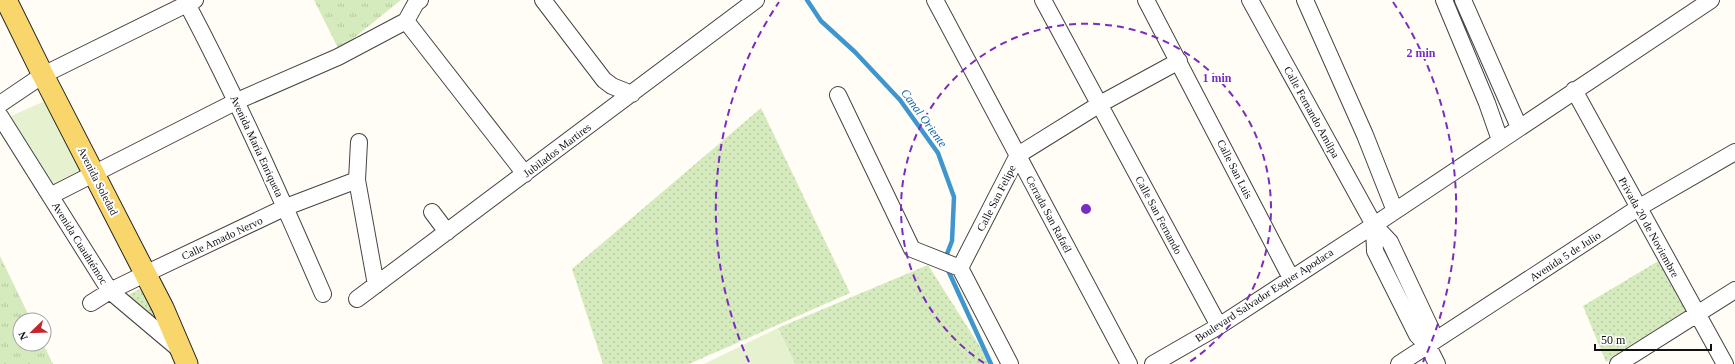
<svg xmlns="http://www.w3.org/2000/svg" width="1735" height="364" font-family="'Times New Roman',serif">
<style>
.grass{fill:url(#grass-dots)}
.park{fill:url(#park-tufts)}
.pitch{fill:#e6f2cf}
.lines{fill:none;stroke-linecap:round;stroke-linejoin:round}
.stream{stroke:#3f96cf;stroke-width:4.5}
.minor-casing{stroke:#444;stroke-width:18}
.major-casing{stroke:#222;stroke-width:23}
.minor{stroke:#fff;stroke-width:16}
.major{stroke:#f9d66b;stroke-width:21}
.ring{fill:none;stroke:#7b2cbf;stroke-width:2;stroke-dasharray:7 5}
.labels{text-anchor:middle;dominant-baseline:central;stroke-width:4;stroke-linejoin:round;paint-order:stroke}
.street-label{font-size:11px;fill:#111;stroke:#fff}
.water-label{font-size:12px;font-style:italic;fill:#1768a6;stroke:#fff}
.centre{fill:#7b2cbf;stroke:#fff;stroke-width:2}
.ring-label{font-size:12px;text-anchor:middle;font-weight:bold;fill:#7b2cbf;stroke:#fff;stroke-width:4;stroke-linejoin:round;paint-order:stroke}
</style>
<defs>
<pattern id="grass-dots" width="8" height="8" patternUnits="userSpaceOnUse"><rect width="8" height="8" fill="#d5ebbd"/><path d="M2 2h.1M6 6h.1" fill="none" stroke="#b6c8a1" stroke-width="1.8" stroke-linecap="round"/></pattern>
<pattern id="park-tufts" width="24" height="20" patternUnits="userSpaceOnUse"><rect width="24" height="20" fill="#d5ebbd"/><path d="M3 7l-1-3M5 7V3M7 7l1-3M15 17l-1-3M17 17v-4M19 17l1-3" fill="none" stroke="#b6c8a1"/></pattern>
</defs>
<rect width="100%" height="100%" fill="#fffdf5"/>
<path class="grass" d="M761 108 850 293 689 364H603L572 269Z
M1660 260 1692 315 1606 362 1583 306Z
M928 265 991 364H795L778 328Z
M140 289 155 315 150 317 126 296Z"/>
<path class="park" d="M314 0H401L339 50Z
M0 256 31 320H20V344H43L53 364H0Z"/>
<path class="pitch" d="M47 100 85 169 52 188 11 116Z
M778 328 795 364H704Z"/>
<g class="lines">
<path class="stream" d="M807 0 821 21 855 52 900 100 938 153 954 197 952 241 945 259
M947 268 991 364"/>
<defs>
<path id="minor" d="M185 0C236 96 280 195 323 294
M543 0 604 80 612 86 632 94
M935 0 1129 364
M1043 0 1219 326
M1146 0 1291 278
M1250 0 1374 225 1390 242 1431 329 1428 346
M1305 0 1365 135 1395 211
M1444 0 1487 103 1500 140
M1463 0 1519 127
M406 21 525 174
M1574 90 1725 364
M838 95 912 249 960 268
M0 104 43 75 195 0
M0 116 110 291 180 350
M359 142 357 180 376 285
M50 196 237 101 338 57 406 21 416 3 420 0
M432 212 447 232
M1374 225 1375 251 1417 335 1428 346 1437 364
M960 268 1018 155 1100 104 1179 61
M960 268 1010 364
M357 299 756 0
M91 303 110 291 145 274 286 207 357 180
M1153 364 1219 326 1374 225 1711 0
M1399 364 1638 208 1735 152
M1618 364 1735 290"/>
<path id="major" d="M6 0 43 75 163 308 187 364"/>
</defs>
<use href="#minor" class="minor-casing"/>
<use href="#major" class="major-casing"/>
<use href="#minor" class="minor"/>
<use href="#major" class="major"/>
</g>
<g class="ring">
<path d="M984 363A185 185 0 1 1 1188 363"/>
<path d="M749 362A370 370 0 0 1 779 2M1393 2A370 370 0 0 1 1423 362"/>
</g>
<g class="labels">
<g class="street-label">
<text transform="translate(1312 112) rotate(61)">Calle Fernando Amilpa</text>
<text transform="translate(257 146) rotate(65)">Avenida María Enriqueta</text>
<text transform="translate(557 150) rotate(-37)">Jubilados Martires</text>
<text transform="translate(1235 169) rotate(63)">Calle San Luis</text>
<text transform="translate(98 181) rotate(63)">Avenida Soledad</text>
<text transform="translate(996 198) rotate(-63)">Calle San Felipe</text>
<text transform="translate(1049 214) rotate(62)">Cerrada San Rafaél</text>
<text transform="translate(1159 215) rotate(62)">Calle San Fernando</text>
<text transform="translate(1649 227) rotate(61)">Privada 20 de Noviembre</text>
<text transform="translate(222 238) rotate(-25)">Calle Amado Nervo</text>
<text transform="translate(80 243) rotate(58)">Avenida Cuauhtémoc</text>
<text transform="translate(1565 256) rotate(-33)">Avenida 5 de Julio</text>
<text transform="translate(1264 295) rotate(-33)">Boulevard Salvador Esquer Apodaca</text>
</g>
<g class="water-label">
<text transform="translate(924 118) rotate(54)">Canal Oriente</text>
</g>
</g>
<circle cx="1086" cy="209" r="6" class="centre"/>
<g class="ring-label">
<text x="1421" y="57">2 min</text>
<text x="1217" y="82">1 min</text>
</g>
<g transform="translate(32 332) rotate(247)"><circle r="19" fill="#ffffff" stroke="#a0a0a0"/>
<path d="M0-3L7 15L0 10L-7 15Z" fill="#c4262e"/>
<text y="-6" font-size="11" font-weight="bold" text-anchor="middle" fill="#111111">N</text>
</g>
<path d="M1595 344v6h116v-6" fill="none" stroke="#111111" stroke-width="2"/>
<text x="1601" y="344" font-size="12" fill="#111111" stroke="#ffffff" stroke-width="3" paint-order="stroke">50 m</text>
</svg>
